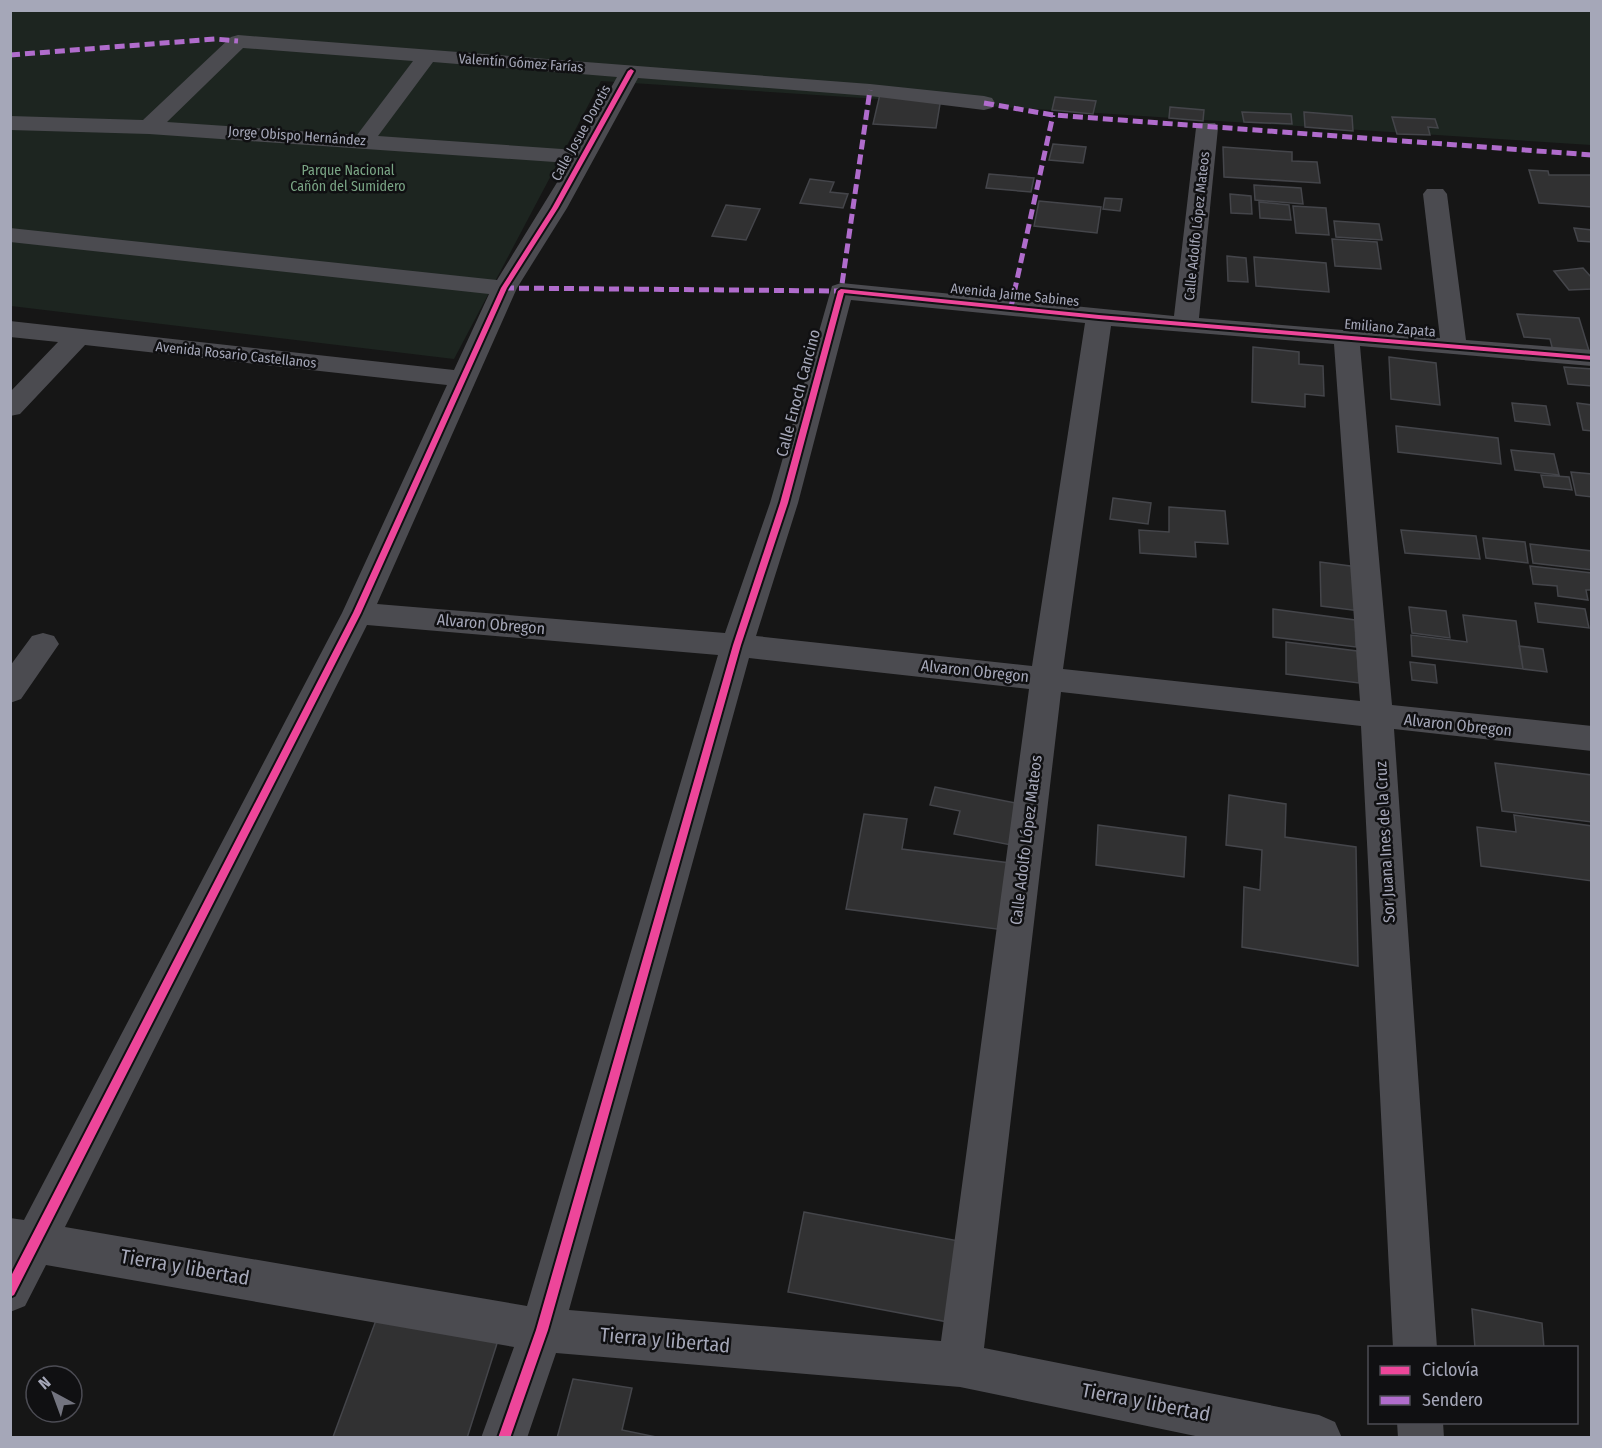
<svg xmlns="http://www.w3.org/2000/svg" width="1602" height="1448" font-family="'Fira Sans Condensed',sans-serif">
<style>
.green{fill:#1d2520}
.building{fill:#313132;stroke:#44454a;stroke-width:1.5}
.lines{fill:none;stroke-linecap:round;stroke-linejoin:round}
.minor{fill:#4b4b50;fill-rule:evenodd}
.quiet{stroke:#b06ccc;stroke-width:5;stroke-dasharray:10 5;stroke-linecap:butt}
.cycleway-casing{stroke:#101012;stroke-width:4}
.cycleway{fill:#ed469a;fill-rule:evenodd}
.labels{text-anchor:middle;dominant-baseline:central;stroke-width:5;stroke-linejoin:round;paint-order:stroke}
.far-street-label{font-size:14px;fill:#a5a7b8;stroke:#101012}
.far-park-label{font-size:14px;fill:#7aa585;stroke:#101012}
.street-label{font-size:16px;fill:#a5a7b8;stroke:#101012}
.near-street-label{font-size:20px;fill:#a5a7b8;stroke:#101012}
</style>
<rect width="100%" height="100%" fill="#161616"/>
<path class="green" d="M11 11H1591V145L601 81 454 359 11 306Z"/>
<path class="building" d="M880 94 941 98 936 128 873 124Z
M1055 97 1096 101 1093 114 1052 110Z
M1170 107 1204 110 1203 121 1169 118Z
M1242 112 1291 114 1292 124 1244 122Z
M1304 112 1352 116 1353 131 1305 127Z
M1392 117 1435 119 1438 128 1428 127 1430 135 1397 134Z
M1053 144 1086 147 1083 163 1049 160Z
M1223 147 1292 152V161L1317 162 1320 183 1224 177Z
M1529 170 1548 171 1549 175H1592V207L1539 203Z
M989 174 1034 178 1031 192 986 188Z
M810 179 834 182 830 192 848 194 843 208 800 203Z
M1254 185 1301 188 1303 204 1255 200Z
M1230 194 1251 196 1252 214 1231 213Z
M1105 198 1122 199 1120 211 1103 209Z
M1039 201 1101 207 1097 233 1034 226Z
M1259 202 1289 205 1291 220 1260 218Z
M726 205 760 209 746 240 712 236Z
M1293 206 1326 208 1329 235 1296 233Z
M1334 221 1379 224 1382 240 1336 237Z
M1574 228 1592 230V242L1578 241Z
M1332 239 1377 242 1381 269 1335 266Z
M1227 256 1246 258 1248 282 1228 281Z
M1254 257 1326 263 1329 292 1256 286Z
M1583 268 1592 278V289L1569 290 1554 271Z
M1517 314 1579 318 1590 354 1553 351 1550 339 1524 337Z
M1253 347 1299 352V364L1323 366 1324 396 1305 394V407L1252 402Z
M1389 357 1436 363 1440 405 1391 399Z
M1564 367 1592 369V386L1568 384Z
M1512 403 1546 406 1550 425 1515 421Z
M1577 403 1592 405V431L1583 430Z
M1396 426 1498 438 1501 464 1398 452Z
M1511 450 1554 454 1559 475 1515 470Z
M1571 472 1592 474V497L1576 495Z
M1541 475 1569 477 1572 490 1544 487Z
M1113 498 1151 503 1148 524 1110 519Z
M1169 507 1225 511 1228 544 1195 542 1196 557 1140 553 1139 530 1169 532Z
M1401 530 1476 536 1480 559 1405 553Z
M1483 538 1525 542 1528 563 1486 558Z
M1530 544 1592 551V570L1533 563Z
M1320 562 1358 567 1360 611 1321 606Z
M1530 566 1592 573V590H1586L1588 600 1558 596 1557 586 1533 584Z
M1535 603 1585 609 1589 628 1538 622Z
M1409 607 1446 611 1450 638 1412 633Z
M1273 609 1355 620 1356 647 1273 637Z
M1463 615 1516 621 1523 669 1412 656 1411 635 1467 642Z
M1286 642 1357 651 1359 683 1286 674Z
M1519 646 1543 649 1547 672 1523 669Z
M1410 662 1435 665 1437 683 1412 680Z
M1495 763 1592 775V822L1502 811Z
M935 787 1021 804 1011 845 954 834 960 811 930 805Z
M1229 795 1286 804 1285 837 1356 847 1358 966 1242 947 1244 887 1260 890 1262 850 1226 845Z
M864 814 907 819 902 849 1010 863 1004 930 846 909Z
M1514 815 1592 826V881L1481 866 1477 827 1516 832Z
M1098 825 1186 837 1184 877 1096 865Z
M804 1212 959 1241 948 1322 788 1292Z
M1472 1309 1542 1323 1544 1348H1475Z
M379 1312 500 1334 467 1438 333 1437Z
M573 1379 632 1388 622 1430 661 1438H557Z"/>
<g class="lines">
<path class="minor" d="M238 35 870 84 984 96 992 98 995 103 992 108 984 110 870 96 638 78 567 208 517 288 377 604 725 633 770 503 832 286 841 283 1174 316 1196 128 1199 123H1215L1218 128 1199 318 1440 338 1423 194 1427 189H1443L1447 194 1466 340 1592 350V366L1360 346 1392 705 1592 726V751L1394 729 1437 1348H1393L1361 726 1061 692 984 1348 1319 1415 1335 1422 1342 1438H1205L960 1387 556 1353 527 1438H481L514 1347 46 1265 25 1306 10 1312V1218L24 1220 342 613 447 385 85 345 20 414 10 416V392L58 342 10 337V321L454 370 489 294 10 242V228L497 280 569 163 149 134 10 130V116L143 120 231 37ZM243 48 413 61 357 135 167 122ZM433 62 617 77 576 150 378 136ZM851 300 1085 323 1032 666 756 636 798 503ZM1111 326 1334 344 1360 701 1063 669ZM367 625 718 655 527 1306 65 1227ZM749 658 1029 689 941 1341 569 1310Z
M43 633 54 636 59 644 21 699 10 703V666L32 636Z
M1397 1422H1443L1444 1438H1398Z"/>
<path class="quiet" d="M10 55 215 39 238 41
M984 103 1053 115 1592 155
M504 288 841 291 870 90
M1011 307 1053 115"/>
<defs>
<path id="cycleway" d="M631 69 634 71 558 208 507 288 361 613 14 1295 10 1297V1278L353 613 501 288 552 208 628 71Z
M841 289 1099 315 1592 356V360L1099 319 844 293 788 503 741 645 548 1330 510 1438H498L536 1330 733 645 780 503 838 291Z"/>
</defs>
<use href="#cycleway" class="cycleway-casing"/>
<use href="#cycleway" class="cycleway"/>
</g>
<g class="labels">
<g class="far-street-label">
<text transform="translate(521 63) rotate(4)">Valentín Gómez Farías</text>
<text transform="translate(581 133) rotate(-61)">Calle Josue Dorotis</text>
<text transform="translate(297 136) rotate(4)">Jorge Obispo Hernández</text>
<text transform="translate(1197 226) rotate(-84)">Calle Adolfo López Mateos</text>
<text transform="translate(1015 295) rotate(6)">Avenida Jaime Sabines</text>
<text transform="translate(1390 328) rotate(5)">Emiliano Zapata</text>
<text transform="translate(236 355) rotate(6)">Avenida Rosario Castellanos</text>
</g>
<g class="far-park-label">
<text x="348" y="170">Parque Nacional<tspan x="348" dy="16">Cañón del Sumidero</tspan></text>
</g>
<g class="street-label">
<text transform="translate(798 393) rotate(-75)">Calle Enoch Cancino</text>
<text transform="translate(491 624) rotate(5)">Alvaron Obregon</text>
<text transform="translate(975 671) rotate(6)">Alvaron Obregon</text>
<text transform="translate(1458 725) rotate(6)">Alvaron Obregon</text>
<text transform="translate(1026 840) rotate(-83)">Calle Adolfo López Mateos</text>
<text transform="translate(1385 842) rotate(-93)">Sor Juana Ines de la Cruz</text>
</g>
<g class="near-street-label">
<text transform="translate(185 1267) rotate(10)">Tierra y libertad</text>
<text transform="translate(665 1340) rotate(5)">Tierra y libertad</text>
<text transform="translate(1146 1402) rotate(11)">Tierra y libertad</text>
</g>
</g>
<rect width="1602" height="1448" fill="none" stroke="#a5a7b8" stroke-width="24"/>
<rect x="1368" y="1346" width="210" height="78" fill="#101012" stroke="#4c4c54" stroke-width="1.5"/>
<rect x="1380" y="1366" width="30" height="9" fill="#ed469a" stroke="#4c4c54" stroke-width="1.5"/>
<text x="1422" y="1376" font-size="18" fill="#a5a7b8">Ciclovía</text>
<rect x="1380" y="1396" width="30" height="9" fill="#b06ccc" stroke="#4c4c54" stroke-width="1.5"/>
<text x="1422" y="1406" font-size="18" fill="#a5a7b8">Sendero</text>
<g transform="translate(54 1394) rotate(319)"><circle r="28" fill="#101012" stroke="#4c4c54" stroke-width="1.5"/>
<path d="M0-4.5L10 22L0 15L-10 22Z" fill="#73747f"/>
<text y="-9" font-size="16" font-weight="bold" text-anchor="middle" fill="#a5a7b8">N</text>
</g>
</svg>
